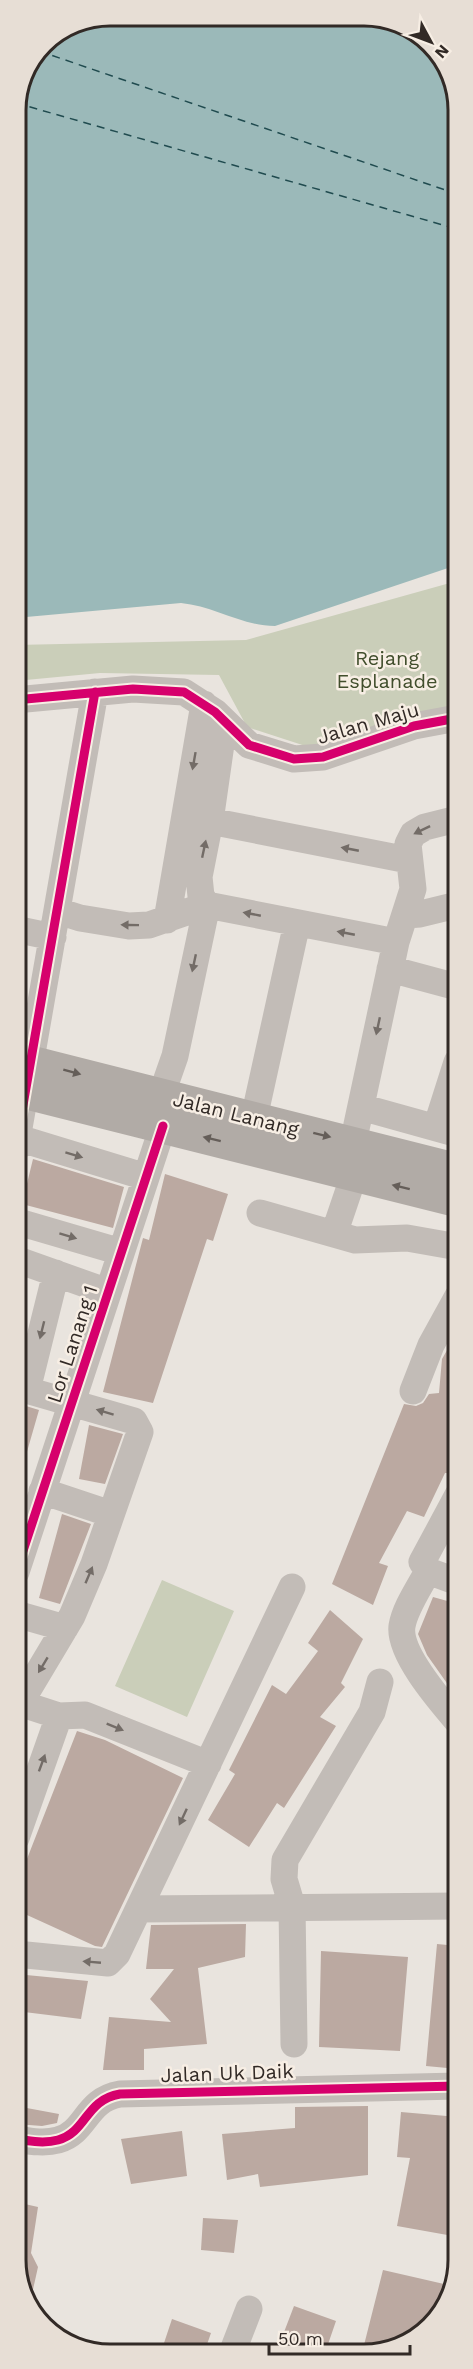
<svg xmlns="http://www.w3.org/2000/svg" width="473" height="2369" font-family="'Work Sans',sans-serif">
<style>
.green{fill:#caceb9}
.water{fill:#9bb9b9}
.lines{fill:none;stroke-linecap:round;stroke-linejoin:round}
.ferry{stroke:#204b4f;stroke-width:1.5;stroke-dasharray:8 6;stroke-linecap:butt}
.building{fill:#bba9a1}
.minor{stroke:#c2bcb7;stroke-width:27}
.major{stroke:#b1aba6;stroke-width:33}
.cycleway-casing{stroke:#f7eee4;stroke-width:13}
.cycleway{stroke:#d6006c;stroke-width:9}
.oneway{fill:#736c67}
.oneway2{fill:#655e59}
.labels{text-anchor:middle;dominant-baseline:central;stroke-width:5;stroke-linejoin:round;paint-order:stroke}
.park-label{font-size:20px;fill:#414e2c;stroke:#f7eee4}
.street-label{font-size:20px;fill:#322a26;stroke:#f7eee4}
.rim{fill:none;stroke:#322a26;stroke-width:3}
</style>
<rect width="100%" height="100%" fill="#e9e4de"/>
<path class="green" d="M457 581V720L327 753 247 727 219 675 100 673 15 681V645L246 640Z
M162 1580 234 1611 187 1717 115 1686Z"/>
<path class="water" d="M110 15 387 18 435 48 457 98V565L275 626C242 626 214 606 181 603L15 618V104L43 43Z"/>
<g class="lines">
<path class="ferry" d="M39 51 457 194
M16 103 457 229"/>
</g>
<path class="building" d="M33 1159 124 1187 113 1228 22 1204Z
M165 1174 228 1194 213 1241 207 1239 153 1403 103 1392 143 1238 149 1240Z
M458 1331V1473H445L424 1517 407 1511 379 1563 388 1566 373 1605 332 1584 404 1404 416 1406 423 1403 429 1394 439 1393 442 1359Z
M16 1403 39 1410 20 1476H16Z
M89 1425 123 1434 105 1484 79 1479Z
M62 1514 91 1524 60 1604 39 1598Z
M433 1597 458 1604V1674L451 1689 427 1655 418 1634Z
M330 1610 363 1639 341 1683 345 1687 320 1717 336 1726 284 1808 277 1803 249 1847 208 1820 235 1774 229 1770 272 1685 286 1694 318 1651 308 1643Z
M77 1731 105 1740 183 1778 102 1947 95 1946 16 1910V1887Z
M246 1924 245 1957 198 1968 207 2044 144 2049V2070H103L109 2017 171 2022 150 1999 174 1969H146L151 1925Z
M437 1944 458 1946V2069L426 2066Z
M321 1951 408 1957 400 2051 319 2047Z
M16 1974 88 1981 81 2019 16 2011Z
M16 2106 59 2114 57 2123 42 2126 16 2124Z
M368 2106V2175L260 2187 258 2174 227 2180 222 2134 295 2128V2107Z
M401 2112 458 2117V2213L453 2236 397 2226 410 2158 397 2157Z
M182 2131 187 2176 131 2184 121 2139Z
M16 2202 38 2207 31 2253 38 2267 30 2303 16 2271Z
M203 2218 238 2220 234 2253 201 2250Z
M383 2270 444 2284 430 2326 375 2353H362Z
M294 2306 336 2321 325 2353H276Z
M172 2319 211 2333 204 2353 161 2352Z"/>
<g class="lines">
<path class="minor" d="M15 700 133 689 184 692 215 712 249 745 294 759 323 757 414 726 457 718
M210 821 408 860
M58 911 80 918 129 926 149 925 207 905 396 942
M406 915 420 914 457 905
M167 920 204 704
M15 929 53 937
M390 969 457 987
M161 1096 175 1056 207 905 201 896 199 877 210 821 224 723
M361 1107 458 1134
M254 1118 297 923
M436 1128 457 1062
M15 1137 146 1177
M353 1143 396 942 413 889 408 844 413 834 425 827 457 819
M15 1151 95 692
M260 1213 355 1240 407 1238 458 1247
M15 1221 121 1252
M334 1234 354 1175
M15 1259 108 1292
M16 1387 134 1421 140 1432 94 1564 72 1616 20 1703
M27 1390 56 1273
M413 1391 431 1345 458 1296
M42 1491 111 1514
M458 1495 422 1562 428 1571 458 1582
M428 1571C419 1588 405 1608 402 1626 398 1653 441 1702 458 1722
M16 1572 163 1126
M16 1614 65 1628
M16 1702 59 1716 85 1715 208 1764
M16 1838 59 1716
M140 1909 458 1906
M16 1954 108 1963 117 1954 292 1587
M294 2044 292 1906 284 1879 285 1860 372 1712 380 1682
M16 2139C29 2141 44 2144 58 2140 87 2132 85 2100 120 2094L458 2086
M232 2353 249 2309"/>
<path class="major" d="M15 1058 458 1170
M15 1090 458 1201"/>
<defs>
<path id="cycleway" d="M15 700 133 689 184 692 215 712 249 745 294 759 323 757 414 726 457 718
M15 1151 95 692
M16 1572 163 1126
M16 2139C29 2141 44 2144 58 2140 87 2132 85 2100 120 2094L458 2086"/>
</defs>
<use href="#cycleway" class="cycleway-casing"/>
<use href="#cycleway" class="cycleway"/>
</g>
<defs><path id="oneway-solid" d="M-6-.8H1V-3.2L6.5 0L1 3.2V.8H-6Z" transform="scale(1.5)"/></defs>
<g class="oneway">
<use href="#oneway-solid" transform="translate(194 761) rotate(100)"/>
<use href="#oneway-solid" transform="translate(422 830) rotate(154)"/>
<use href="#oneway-solid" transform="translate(204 849) rotate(-78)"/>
<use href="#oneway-solid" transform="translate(350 849) rotate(-169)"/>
<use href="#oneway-solid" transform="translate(252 914) rotate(-169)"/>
<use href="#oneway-solid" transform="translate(130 925) rotate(-179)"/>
<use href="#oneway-solid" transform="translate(346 933) rotate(-169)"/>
<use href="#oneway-solid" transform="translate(194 963) rotate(102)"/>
<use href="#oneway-solid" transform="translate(378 1026) rotate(102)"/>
<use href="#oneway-solid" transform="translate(74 1155) rotate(17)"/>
<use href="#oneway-solid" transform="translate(68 1236) rotate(17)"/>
<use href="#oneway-solid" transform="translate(42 1330) rotate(104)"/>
<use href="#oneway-solid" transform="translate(105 1412) rotate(-163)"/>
<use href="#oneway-solid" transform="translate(89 1575) rotate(-67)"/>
<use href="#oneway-solid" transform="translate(43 1665) rotate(121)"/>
<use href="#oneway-solid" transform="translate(115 1727) rotate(22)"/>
<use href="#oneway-solid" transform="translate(42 1763) rotate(-70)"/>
<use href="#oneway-solid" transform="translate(183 1817) rotate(115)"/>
<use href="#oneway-solid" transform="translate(92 1962) rotate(-175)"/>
</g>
<g class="oneway2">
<use href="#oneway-solid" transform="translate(72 1072) rotate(15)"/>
<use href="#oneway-solid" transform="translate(322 1135) rotate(14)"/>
<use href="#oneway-solid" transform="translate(212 1139) rotate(-166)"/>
<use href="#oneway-solid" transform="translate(401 1187) rotate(-166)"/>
</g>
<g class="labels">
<g class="park-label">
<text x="387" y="658">Rejang<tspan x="387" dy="23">Esplanade</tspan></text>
</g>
<g class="street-label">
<text transform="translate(368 723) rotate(-16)">Jalan Maju</text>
<text transform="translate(236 1114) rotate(14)">Jalan Lanang</text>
<text transform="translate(72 1344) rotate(-72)">Lor Lanang 1</text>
<text transform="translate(227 2073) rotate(-2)">Jalan Uk Daik</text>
</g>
</g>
<path d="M0 0H473V2369H0ZM110 26H364A84 84 0 0 1 448 110V2260A84 84 0 0 1 364 2344H110A84 84 0 0 1 26 2260V110A84 84 0 0 1 110 26Z" fill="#e7ded5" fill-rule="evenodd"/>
<path class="rim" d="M110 26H364A84 84 0 0 1 448 110V2260A84 84 0 0 1 364 2344H110A84 84 0 0 1 26 2260V110A84 84 0 0 1 110 26Z"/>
<g transform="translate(431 42) rotate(131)" stroke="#f7eee4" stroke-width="4.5" paint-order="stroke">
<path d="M0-4.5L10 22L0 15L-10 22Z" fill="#322a26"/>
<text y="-9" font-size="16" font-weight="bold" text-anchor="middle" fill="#322a26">N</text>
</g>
<path d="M269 2345v9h141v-9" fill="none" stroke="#322a26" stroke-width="3"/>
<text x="278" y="2345" font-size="18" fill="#322a26" stroke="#f7eee4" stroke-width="4.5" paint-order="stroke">50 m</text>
</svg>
